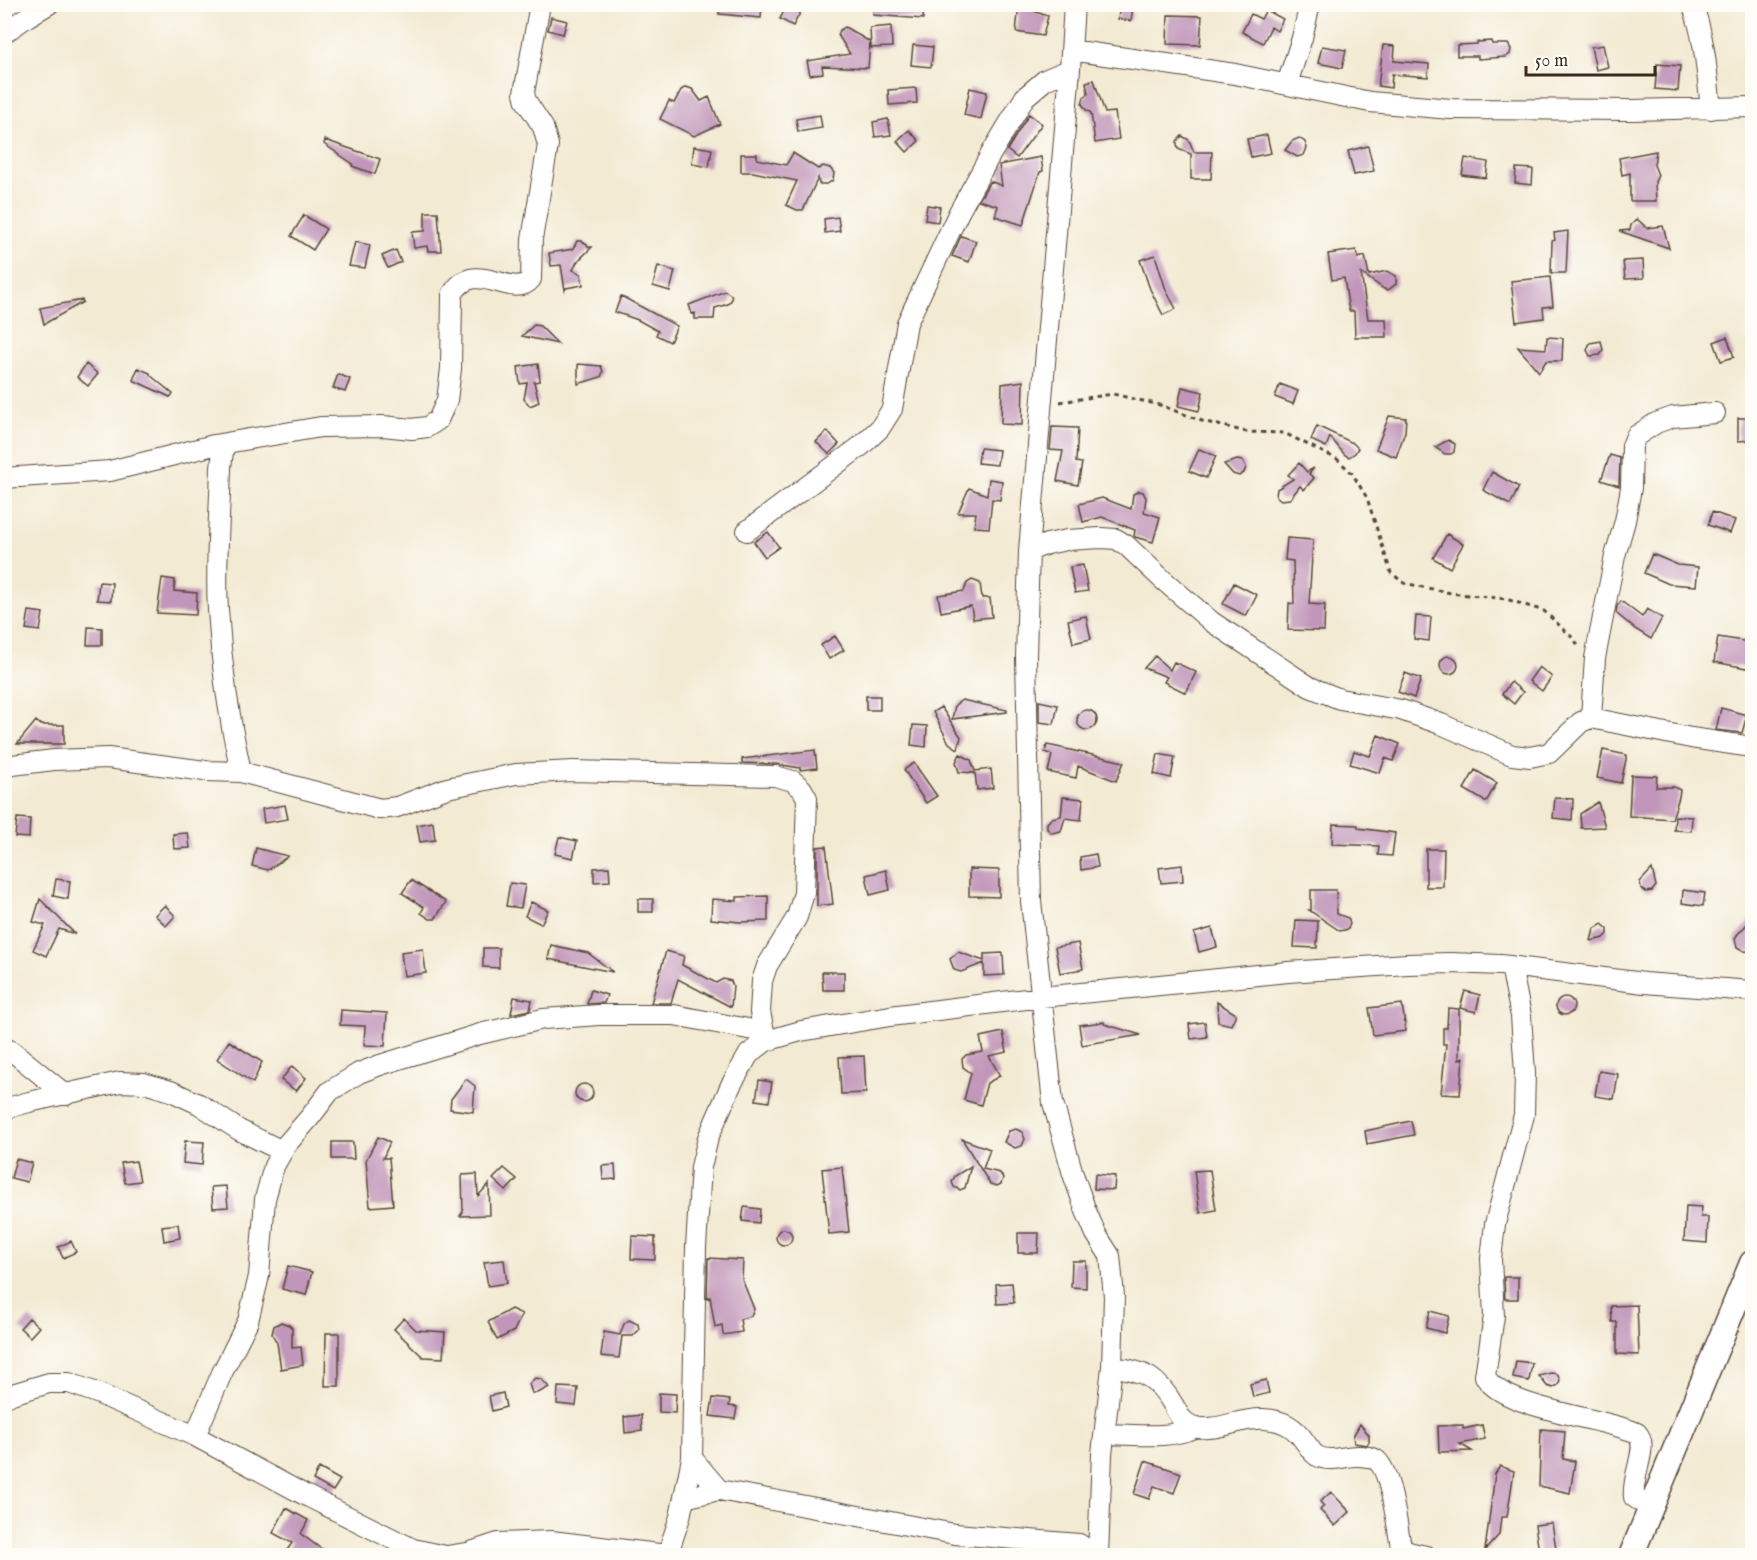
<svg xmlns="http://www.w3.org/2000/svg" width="1757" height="1560" font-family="'IM FELL English',serif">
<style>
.building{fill:#c196ba}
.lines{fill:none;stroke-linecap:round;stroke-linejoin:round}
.minor-casing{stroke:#574739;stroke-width:22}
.tertiary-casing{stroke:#574739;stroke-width:27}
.path{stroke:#574739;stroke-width:3;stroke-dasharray:4.5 4.5;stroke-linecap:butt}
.minor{stroke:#fff;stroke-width:20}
.tertiary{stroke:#fff;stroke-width:24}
</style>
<rect width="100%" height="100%" fill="#fdfcf7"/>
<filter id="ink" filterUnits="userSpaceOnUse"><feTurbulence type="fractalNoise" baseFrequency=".0167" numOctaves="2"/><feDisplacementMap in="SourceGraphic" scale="12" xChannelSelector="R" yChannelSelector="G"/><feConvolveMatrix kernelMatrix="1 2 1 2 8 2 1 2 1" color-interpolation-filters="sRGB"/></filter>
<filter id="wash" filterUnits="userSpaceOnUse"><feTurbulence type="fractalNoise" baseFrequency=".008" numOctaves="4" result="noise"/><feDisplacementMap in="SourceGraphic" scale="24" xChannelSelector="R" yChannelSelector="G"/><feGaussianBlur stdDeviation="1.35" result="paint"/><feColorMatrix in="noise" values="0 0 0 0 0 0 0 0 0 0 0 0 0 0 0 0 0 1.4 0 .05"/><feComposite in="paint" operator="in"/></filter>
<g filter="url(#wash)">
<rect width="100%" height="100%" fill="#f3ead3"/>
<g id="blocks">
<path class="building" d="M720 4H762L761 18 719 14Z
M874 4H924L923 19 873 15Z
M1019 4H1033V11L1048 16 1043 36 1016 32Z
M787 5 800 13 793 26 780 19Z
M1120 5 1133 6 1131 21 1118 19Z
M1266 10 1283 19 1277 31 1271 27 1263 43 1242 32 1251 14 1261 19Z
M1168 15 1202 16 1200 45 1167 44Z
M551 17 567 21 563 34 548 30Z
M891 26 892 47 871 48 870 28Z
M845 27 870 42 868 68 822 66 823 73 810 75 807 61 850 54 838 35 840 30Z
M1491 41 1492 44H1508L1511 49 1510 54 1506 57 1478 59V56H1457V45L1477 44V42Z
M913 45 933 47 931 67 911 65Z
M1383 45 1395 46 1394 61 1429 64 1428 77 1392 74 1391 88 1378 86Z
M1603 45 1608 67 1596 70 1591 47Z
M1322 46 1346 50 1342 68 1318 63Z
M1657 64 1680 66 1678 91 1655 89Z
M1094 80 1105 113 1115 112 1119 139 1095 143 1091 113 1086 110 1082 104 1084 97 1088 94 1086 82Z
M686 87 692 89 701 101 709 97 720 124 694 136 660 119 669 101 674 103 681 90Z
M916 88 917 103 889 105 888 90Z
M970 88 987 92 981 119 964 115Z
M1029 114 1042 124 1017 158 1007 150Z
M820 115 822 128 798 132 796 119Z
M888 119 891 135 875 137 873 122Z
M909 130 919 141 907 152 897 141Z
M1267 135 1271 153 1251 157 1247 139Z
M1182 136 1189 140 1194 152H1212L1211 179H1191V154L1178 149 1177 145V141Z
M1299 138 1305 142 1307 148 1304 155 1297 157 1285 150 1292 141Z
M325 140 380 159 375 174 352 166 353 164 324 144Z
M694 146 712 149 709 167 692 164Z
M1368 146 1374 171 1354 175 1348 151Z
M1656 151 1654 165 1658 175 1655 182 1656 201H1630V173L1622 175 1619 158Z
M793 153 818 169 823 166 830 168 834 173 833 180 827 184H819L818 178 803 210H797L786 205 797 181 753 172H741V154H757V159L786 165Z
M1041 157 1043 171 1040 172 1023 225 995 216 998 206 979 200 990 181 1002 186 999 165Z
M1465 158 1488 162 1486 178 1462 175Z
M1516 168 1533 169 1532 185 1515 183Z
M927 205 940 207 938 222 925 220Z
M425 212H438L441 251H428L427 246 414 248 412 232 425 231Z
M304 215 326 229 313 250 291 236Z
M838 217 840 231 825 233 824 219Z
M1637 219 1647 228 1663 226 1669 248 1619 231 1630 230 1631 225Z
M1568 231 1566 273H1551L1552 241 1555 240 1554 233Z
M961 236 976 241 969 262 952 256Z
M577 241H582L587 244 588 247H592L577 262 573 270 581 274 583 285 566 288 565 290 561 265 551 266 549 253 573 249Z
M355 242 370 245 365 268 349 266Z
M396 250 401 262 388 268 382 256Z
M1356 250 1358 258 1365 256 1369 275 1387 271 1396 276V284L1388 290 1384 289 1361 273 1368 319H1386L1387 337H1355L1354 311H1349L1344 278 1332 280 1328 254Z
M1155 255 1166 290 1176 309 1163 315 1150 289 1140 260Z
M1643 260 1644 278 1625 279 1623 261Z
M658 266 675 271 670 291 653 286Z
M1550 277 1553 306 1543 307 1544 318 1516 322 1511 281Z
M725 291 731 295 732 299 728 304 715 308 714 319H695V313L692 314 689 305Z
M621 296 677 326 670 342 656 335 658 331 638 320 615 312Z
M82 300 83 302 44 324 40 308Z
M534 325 540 326 558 344 522 336Z
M1547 337 1563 338 1562 361H1546L1539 372 1518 347 1546 349Z
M1727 337 1734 357 1721 361 1714 342Z
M1601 341 1603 350 1600 355 1590 356 1587 350 1590 343Z
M86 364 98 374 88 386 77 377Z
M538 364 540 381 534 382 539 402 530 406 524 399 527 383 520 384 518 367Z
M578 364 601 366 603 372 601 377 578 384Z
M138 368 150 373V375L173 394 170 397 133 380Z
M338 374 350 379 345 392 333 388Z
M1023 381 1022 425 1001 424 1002 384Z
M1280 384 1298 391 1293 404 1275 397Z
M1182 387 1203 392 1199 411 1178 406Z
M1389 416 1406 418 1405 432 1396 457 1376 449Z
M1738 418H1752V440L1738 441Z
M1317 426 1353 443 1358 448 1355 453 1349 457 1345 455 1330 437 1326 447 1311 440Z
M1052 427 1078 428 1076 462 1082 463 1078 485 1057 481 1063 451 1050 450Z
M827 431 839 444 829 454 816 442Z
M1448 440 1455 444 1454 452 1451 454H1445L1435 447Z
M980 448 999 450 997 465 978 463Z
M1199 449 1216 456 1206 478 1189 471Z
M1610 455 1620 458 1619 486 1601 480Z
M1237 460 1243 461 1246 467 1244 473 1239 476 1233 474 1224 464Z
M1299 463 1307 472 1314 468 1309 474 1314 478 1304 490 1300 486 1290 499 1281 500 1276 496 1277 489 1293 479 1288 475Z
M1492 472 1519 487 1510 505 1483 490Z
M989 479 1002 481 1000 500 992 499 989 528 974 527 976 513H958L969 488 987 495Z
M1139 491 1143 492 1146 498 1144 512 1160 517 1153 542 1135 537 1134 536 1135 530 1102 517 1083 522 1079 504 1102 498 1131 509 1133 494Z
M1712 512 1735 520 1730 533 1708 525Z
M768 532 779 547 765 557 754 542Z
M1447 534 1463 544 1450 568 1433 558Z
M1287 538 1313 540 1309 604 1325 605 1324 631 1288 630 1289 603 1294 604 1293 561 1285 560Z
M1652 554 1678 565 1698 567 1696 586 1669 584 1644 573Z
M1083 565 1088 591 1075 593 1070 567Z
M162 578 175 580 174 591 197 593 196 615 157 613Z
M972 580 980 583 982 598H990L992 617 973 619 971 606 941 612 938 595 964 591 967 583Z
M99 582 112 583 111 601 97 600Z
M1234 583 1257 595 1246 616 1223 604Z
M1621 601 1642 617 1647 609 1662 618 1651 639 1635 629 1616 613 1617 606Z
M29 611 43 613 40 631 26 629Z
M1086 616 1091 639 1073 643 1068 620Z
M1416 616 1431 617 1429 641 1414 639Z
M88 627 102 628V645H87Z
M835 636 844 650 829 659 821 645Z
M1718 637 1743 641 1752 640V669L1714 662Z
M1440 665a9 9 0 1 1 18 0a9 9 0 1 1-18 0Z
M1155 656 1170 670 1174 662 1196 672 1186 693 1164 682 1167 677 1144 668Z
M1539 667 1552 677 1542 691 1529 681Z
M1405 673 1421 679 1414 698 1398 692Z
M1511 682 1523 692 1514 704 1502 694Z
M866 696H880V710H866Z
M962 700 1007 710V712L952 719 955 705Z
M1039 701 1058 705 1054 724 1039 722Z
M941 707 961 737 958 749 949 743 933 712Z
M1721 708 1747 715 1742 733 1716 730Z
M1077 720a10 10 0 1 1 20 0a10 10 0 1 1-20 0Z
M36 721 41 725H64V744H17Z
M913 725 927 726 926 747 911 745Z
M1378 735 1400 744 1393 761 1385 758 1380 773 1350 764 1354 751 1370 756Z
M1047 745 1057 747 1124 762 1116 781 1078 766 1076 778 1048 772 1052 755 1045 752Z
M815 750 817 768 800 770V768L776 764 742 763V759Z
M1603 750 1627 755 1621 783 1597 778Z
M960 754 971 760 975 771 991 769 993 788 977 790 975 773 959 772 956 762Z
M1158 754 1175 757 1171 778 1154 774Z
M914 763 937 796 926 803 904 770Z
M1475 770 1497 783 1486 802 1464 789Z
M1631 775 1657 776 1656 787H1674L1680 790 1679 797 1672 819 1629 816Z
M1063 797 1083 799 1081 820 1065 818 1061 831 1052 833 1047 829V823L1052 818 1061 816Z
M1555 798 1573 799 1572 820 1553 818Z
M1598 802 1605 827 1581 828 1580 814Z
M285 805 288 819 264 823 262 809Z
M1675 816 1692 817 1691 831 1674 830Z
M17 818 30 819 29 838 15 837Z
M433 822 435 840 420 842 417 825Z
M1333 824 1358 825V828L1395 833 1392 856 1378 855 1379 846 1332 844Z
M188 833 190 848 174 849 173 834Z
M559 837 577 841 573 858 555 854Z
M826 846 833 904 817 906V847Z
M256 848 271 852 288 856 268 870 252 866Z
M1426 849H1444L1443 887H1426Z
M1096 854 1098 867 1081 870 1080 857Z
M1182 865 1183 881 1161 883 1159 868Z
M609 867 610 881 594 882V868Z
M969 869 999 870V897L969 896Z
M1652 869 1656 886 1652 891 1646 892 1641 888 1640 882Z
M886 870 890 890 870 895 866 875Z
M56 879 70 881 68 899 53 896Z
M411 880 446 902 435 919H430L421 913 424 907 402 893Z
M510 883 525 885 521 908 506 906Z
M1311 890H1336L1337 914 1348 918 1350 923 1348 929 1340 931 1309 910H1311Z
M1683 890 1705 893 1703 906 1682 903Z
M768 896V921L740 922 711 919 712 899 737 901V897Z
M40 899 75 934 59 929 46 956 33 950 45 925 33 922Z
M638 899H653V912H638Z
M531 902 548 910 541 924 525 916Z
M165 905 175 916 166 926 155 915Z
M1752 919V952L1744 951 1737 947 1735 939 1737 935Z
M1296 920 1318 921 1317 948 1294 947Z
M1602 924 1608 929V934L1604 938 1591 941 1594 929Z
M1212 928 1217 947 1199 952 1194 933Z
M1078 943 1083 969 1060 973 1055 947Z
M551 945 588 953 613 972 548 959Z
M483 948H499V968L483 967Z
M423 949 426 973 404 976 401 952Z
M666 951 684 956 682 965 716 983 723 979 731 981 733 986 731 1007 678 979 671 1003H651Z
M958 952 984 961V954L1003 953 1004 975 984 976V963L961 972 954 970 950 959Z
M822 972H844V990H823Z
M591 990 607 995 604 1003 587 1004Z
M1465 991 1480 995 1476 1012 1460 1008Z
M514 997 532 1000 530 1010 511 1014Z
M1556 1006a9 9 0 1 1 18 0a9 9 0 1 1-18 0Z
M1217 1002 1236 1014 1231 1025 1218 1022Z
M1402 1004 1406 1031 1373 1035 1369 1008Z
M1448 1008 1459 1009V1060L1463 1058 1460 1095 1441 1094 1446 1044H1443V1028H1447Z
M341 1010 387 1013 385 1046 364 1045 365 1026 340 1025Z
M1104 1022V1024L1141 1035 1082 1045 1079 1025Z
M1205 1022 1207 1037 1191 1039 1189 1024Z
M1003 1032 1007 1052 989 1056 1000 1076 987 1083 981 1105 964 1100 971 1073 963 1067 962 1059 966 1055 983 1052 980 1037Z
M229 1041 262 1062 253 1083 217 1059Z
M864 1056 866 1093 841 1094 839 1057Z
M292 1066 306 1078 296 1091 281 1080Z
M1599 1071 1618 1074 1614 1099 1595 1096Z
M466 1079 475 1086 473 1112 450 1109 451 1099Z
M759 1080 772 1082 769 1102 756 1100Z
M575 1093a9 9 0 1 1 18 0a9 9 0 1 1-18 0Z
M1411 1121 1414 1135 1367 1144 1365 1131Z
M1016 1129 1022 1132 1025 1139 1022 1146 1015 1148 1004 1142 1009 1131Z
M378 1137 390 1142 383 1158H389L393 1205 370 1207 366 1160Z
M962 1139 990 1149 983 1169 1000 1173 1003 1178 1001 1184 997 1186 990 1184Z
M185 1141 204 1142 202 1165 183 1163Z
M332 1142H353L354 1159H332Z
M16 1159 32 1163 27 1182 11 1178Z
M136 1161 140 1181 125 1183 121 1163Z
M615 1165 616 1179 603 1180 602 1166Z
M971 1166 965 1188 960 1190 954 1187 952 1182 955 1176Z
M842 1167 849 1232 829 1234 822 1169Z
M504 1168 517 1179 506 1191 493 1179Z
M1210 1170 1216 1210 1200 1213 1194 1171Z
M477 1174 478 1196 489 1184 490 1215 460 1216 463 1212 462 1175Z
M1095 1174 1115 1176 1114 1190 1094 1189Z
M226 1186 228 1207 213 1208 211 1187Z
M1686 1206 1702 1207 1701 1217H1708L1707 1243 1684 1241Z
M744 1207 760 1209 759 1223 742 1221Z
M178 1224 180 1238 164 1241 162 1226Z
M776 1237a8 8 0 1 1 16 0a8 8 0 1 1-16 0Z
M1018 1233H1039L1038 1253H1018Z
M632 1236 655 1237V1260L631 1259Z
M71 1241 76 1252 63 1258 58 1247Z
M708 1258 743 1260 742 1279 754 1309 751 1316 740 1319 742 1332 723 1335 722 1325 715 1327 710 1297 707 1298Z
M504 1260 507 1283 488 1286 484 1262Z
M1072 1261H1086V1288L1071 1287Z
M288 1266 312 1272 306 1295 282 1289Z
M1504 1277H1518V1299H1505Z
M1012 1283 1014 1303 997 1304 996 1284Z
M1637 1305 1639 1355 1617 1354V1322H1612L1611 1306Z
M511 1309 522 1314 514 1331 497 1340 488 1322Z
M1430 1311 1449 1316 1445 1333 1426 1328Z
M29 1318 39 1327 30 1337 20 1328Z
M404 1318 416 1330 445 1332 443 1358 423 1357 394 1329Z
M629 1320 638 1324 639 1330 633 1336H622L619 1358 601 1356 604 1332 620 1335 624 1324Z
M281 1322 289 1325 292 1328V1348L301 1347 303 1365 281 1369 277 1343 272 1334 274 1326Z
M326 1333H339V1386H325Z
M1516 1361 1532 1363 1529 1381 1513 1378Z
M1551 1373 1557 1374 1560 1380 1558 1385 1553 1388 1547 1386 1539 1376Z
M535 1378 541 1379 549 1387 538 1393H532L529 1384Z
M1266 1380 1269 1393 1253 1397 1250 1384Z
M558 1387 578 1388 576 1406 557 1404Z
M503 1393 506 1407 492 1411 489 1396Z
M659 1393 676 1394 675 1413 659 1412Z
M713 1398 730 1400 729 1406 737 1407 735 1419 710 1416Z
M641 1415 642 1431 625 1433 624 1417Z
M1360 1424 1369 1435V1442L1367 1445 1354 1443 1353 1436Z
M1463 1425V1429L1482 1425 1485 1439 1460 1444 1472 1451 1439 1452 1438 1426Z
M1541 1429 1565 1431 1563 1459 1575 1461 1570 1493 1539 1486Z
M1145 1461 1181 1473 1174 1493 1154 1486 1149 1499 1134 1494Z
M1500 1466 1514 1471 1507 1517H1501L1499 1535 1485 1550 1495 1474Z
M319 1468 340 1480 333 1491 313 1480Z
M1331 1492 1350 1512 1335 1526 1320 1510 1324 1506 1320 1502Z
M286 1508 308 1520 301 1534 331 1556H283L292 1543 273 1533Z
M1552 1523 1556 1549 1539 1552 1535 1525Z"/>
</g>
</g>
<g filter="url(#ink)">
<use href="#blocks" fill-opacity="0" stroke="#574739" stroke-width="1.5"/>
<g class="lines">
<defs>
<path id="minor" d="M1074 4 1070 69 1029 551 1026 656 1031 901 1053 1103 1073 1174 1086 1211 1096 1234 1110 1256 1114 1296 1112 1367 1102 1454 1098 1556
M1692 4C1705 37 1707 74 1711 109
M4 33 27 17 49 4
M1071 50 1235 74 1370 102 1451 109 1632 110 1752 107
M1287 84 1302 38 1310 4
M224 444 221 467C220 513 215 563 218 609 221 664 229 719 241 772
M4 478 110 471 214 445 321 427 383 426 412 429 427 427 438 420 447 400 451 369 452 295C474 255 513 302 531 279L532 239 548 145 543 127 526 101 524 93 540 4
M747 531 861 446 880 428 892 409 907 323 959 212 992 152 1025 97 1045 80 1070 69
M1029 551 1047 544 1067 540 1101 538 1116 539 1126 545 1162 579 1212 622 1310 687 1340 699 1401 710 1441 724 1512 755 1530 757 1549 753 1581 722 1591 718 1691 738 1752 747
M1591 718 1595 658 1615 556 1625 521 1631 488 1632 446 1636 436 1656 423 1673 417 1715 413
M4 766 54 760 108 758 205 771 241 772 380 809 397 807 447 788 516 774 573 771 775 776 793 781 802 789 807 798 804 893 797 917 767 966 762 981 760 1012 766 1041
M1511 966 1521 1016 1525 1073 1524 1115 1495 1224 1491 1259 1494 1316 1485 1376C1500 1408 1604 1418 1637 1433 1650 1446 1631 1476 1634 1497L1650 1508
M4 1048 12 1051 66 1095
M4 1109 29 1102 120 1082 144 1083 171 1091 199 1104 239 1130 282 1151
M1112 1367C1144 1370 1158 1378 1174 1406 1178 1414 1182 1422 1192 1426 1214 1434 1240 1417 1264 1419 1283 1420 1295 1427 1305 1442 1309 1447 1312 1453 1317 1456 1331 1463 1343 1456 1357 1456 1362 1456 1372 1457 1375 1459 1391 1468 1397 1528 1401 1546L1408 1552 1426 1556
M4 1398 12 1394 49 1383H69L97 1393 195 1436 305 1495 413 1549 446 1556
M1105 1434C1136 1434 1167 1440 1197 1427
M195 1436 222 1373 248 1321 259 1276 265 1199 274 1166 286 1145 311 1116 330 1091 359 1073 380 1065 480 1034 543 1019 599 1015H674L764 1032
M692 1458 719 1490
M684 1498 719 1490 955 1534 1079 1544 1096 1556
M448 1556 468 1553 498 1543 551 1541 667 1555
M667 1556 680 1517 692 1458 696 1247 701 1167 708 1138 731 1085 749 1054 766 1041 801 1031 890 1016 1042 997 1288 972 1407 964 1451 963 1501 965 1644 983 1752 991"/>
<path id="tertiary" d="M1631 1556 1752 1263"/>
</defs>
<use href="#minor" class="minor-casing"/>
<use href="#tertiary" class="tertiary-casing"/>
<path class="path" d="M1060 402 1113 394 1160 405 1202 421 1247 432 1284 433 1337 459 1352 473 1367 498 1391 573 1404 583 1451 593 1506 599 1544 611 1575 640 1578 646"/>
<use href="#minor" class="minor"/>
<use href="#tertiary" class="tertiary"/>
</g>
</g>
<rect width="1757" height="1560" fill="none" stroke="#fdfcf7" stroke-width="24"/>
<path d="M1526 66v9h129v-9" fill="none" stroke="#3b2a1e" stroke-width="3"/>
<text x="1535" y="66" font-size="18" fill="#3b2a1e" stroke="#fdfcf7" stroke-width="4.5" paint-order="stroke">50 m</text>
</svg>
